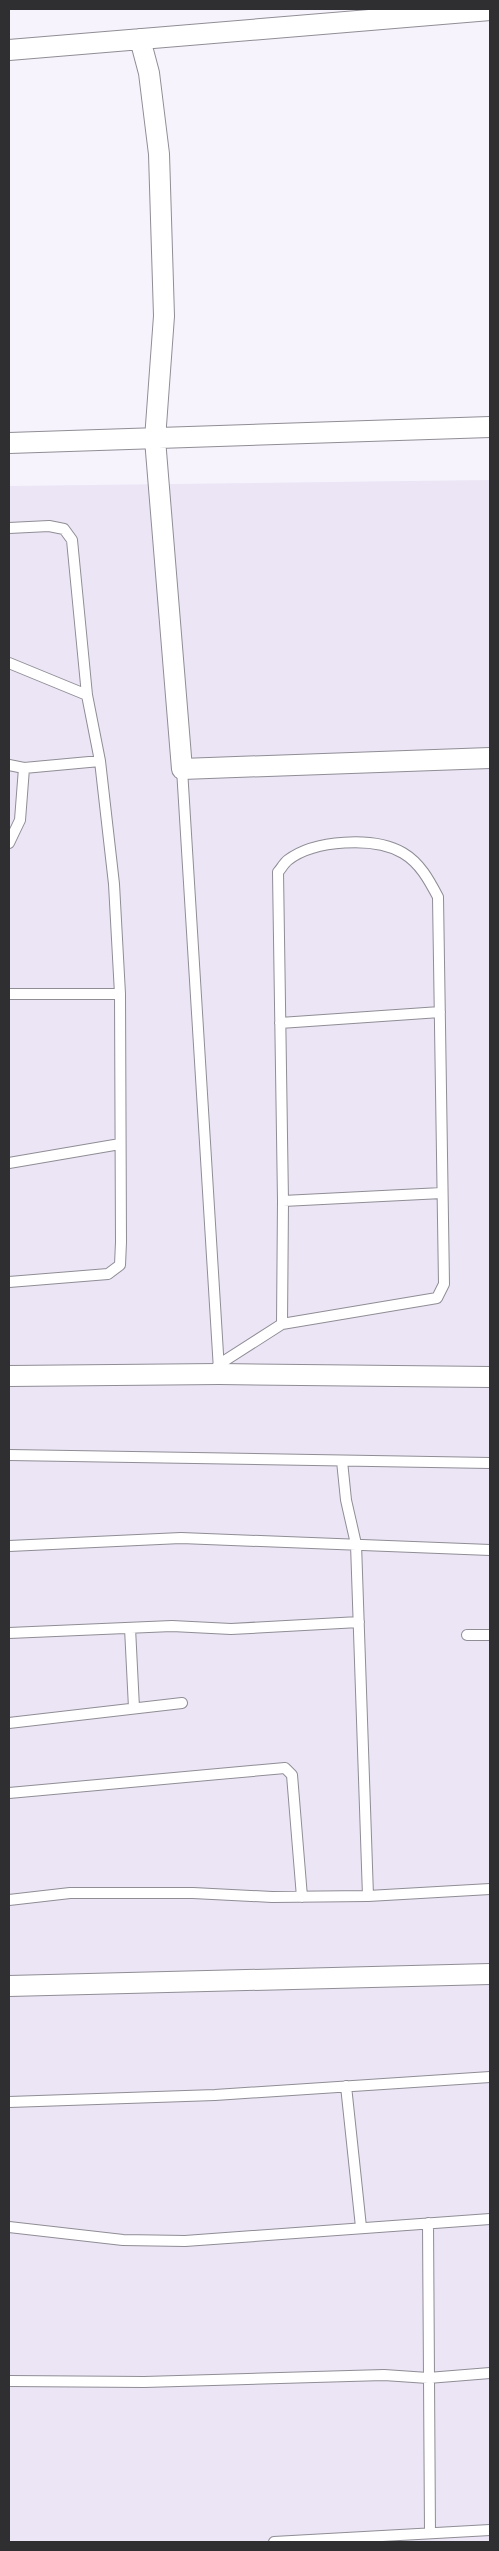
<svg xmlns="http://www.w3.org/2000/svg" width="499" height="2551" font-family="Barlow,sans-serif">
<style>
.built{fill:#ebe5f5}
.lines{fill:none;stroke-linecap:round;stroke-linejoin:round}
.service-casing{stroke:#908d95;stroke-width:12}
.minor-casing{stroke:#908d95;stroke-width:22}
.service{stroke:#fff;stroke-width:10}
.minor{stroke:#fff;stroke-width:20}
</style>
<rect width="100%" height="100%" fill="#f6f3fc"/>
<path class="built" d="M490 480V2542H9V486Z"/>
<g class="lines">
<defs>
<path id="service" d="M9 528 49 526 64 529 72 540 87 695 100 761 114 884 120 994 121 1242 120 1265 108 1274 9 1282
M9 663 87 695
M9 765 24 768 100 761
M182 769 219 1370
M9 843 20 820 24 768
M9 994H120
M280 1023 440 1012
M9 1163 120 1144
M283 1201 442 1193
M218 1365 282 1324 437 1298 444 1284 438 897C429 880 420 863 403 853 374 836 314 840 288 860 284 863 281 869 278 872L283 1201 282 1324
M9 1455 490 1463
M342 1461 346 1500 356 1544 368 1896
M9 1546 181 1538 490 1550
M130 1628 134 1708
M9 1633 172 1626 231 1629 359 1622
M467 1635H490
M9 1723 182 1703
M9 1793 285 1768 292 1775 302 1897
M9 1900 70 1893H193L272 1897 368 1896 490 1889
M346 2086 361 2227
M9 2102 215 2095 490 2077
M428 2223 430 2533
M9 2227 123 2240 185 2241 490 2219
M9 2381 144 2382 384 2375 428 2378 490 2373
M274 2542 490 2530"/>
<path id="minor" d="M140 39 149 73 159 154 164 316 155 439 182 769 490 758
M9 50 490 10
M9 443 490 427
M9 1376 219 1374 490 1377
M9 1986 490 1974"/>
</defs>
<use href="#service" class="service-casing"/>
<use href="#minor" class="minor-casing"/>
<use href="#service" class="service"/>
<use href="#minor" class="minor"/>
</g>
<rect width="499" height="2551" fill="none" stroke="#2f2e31" stroke-width="20"/>
</svg>
